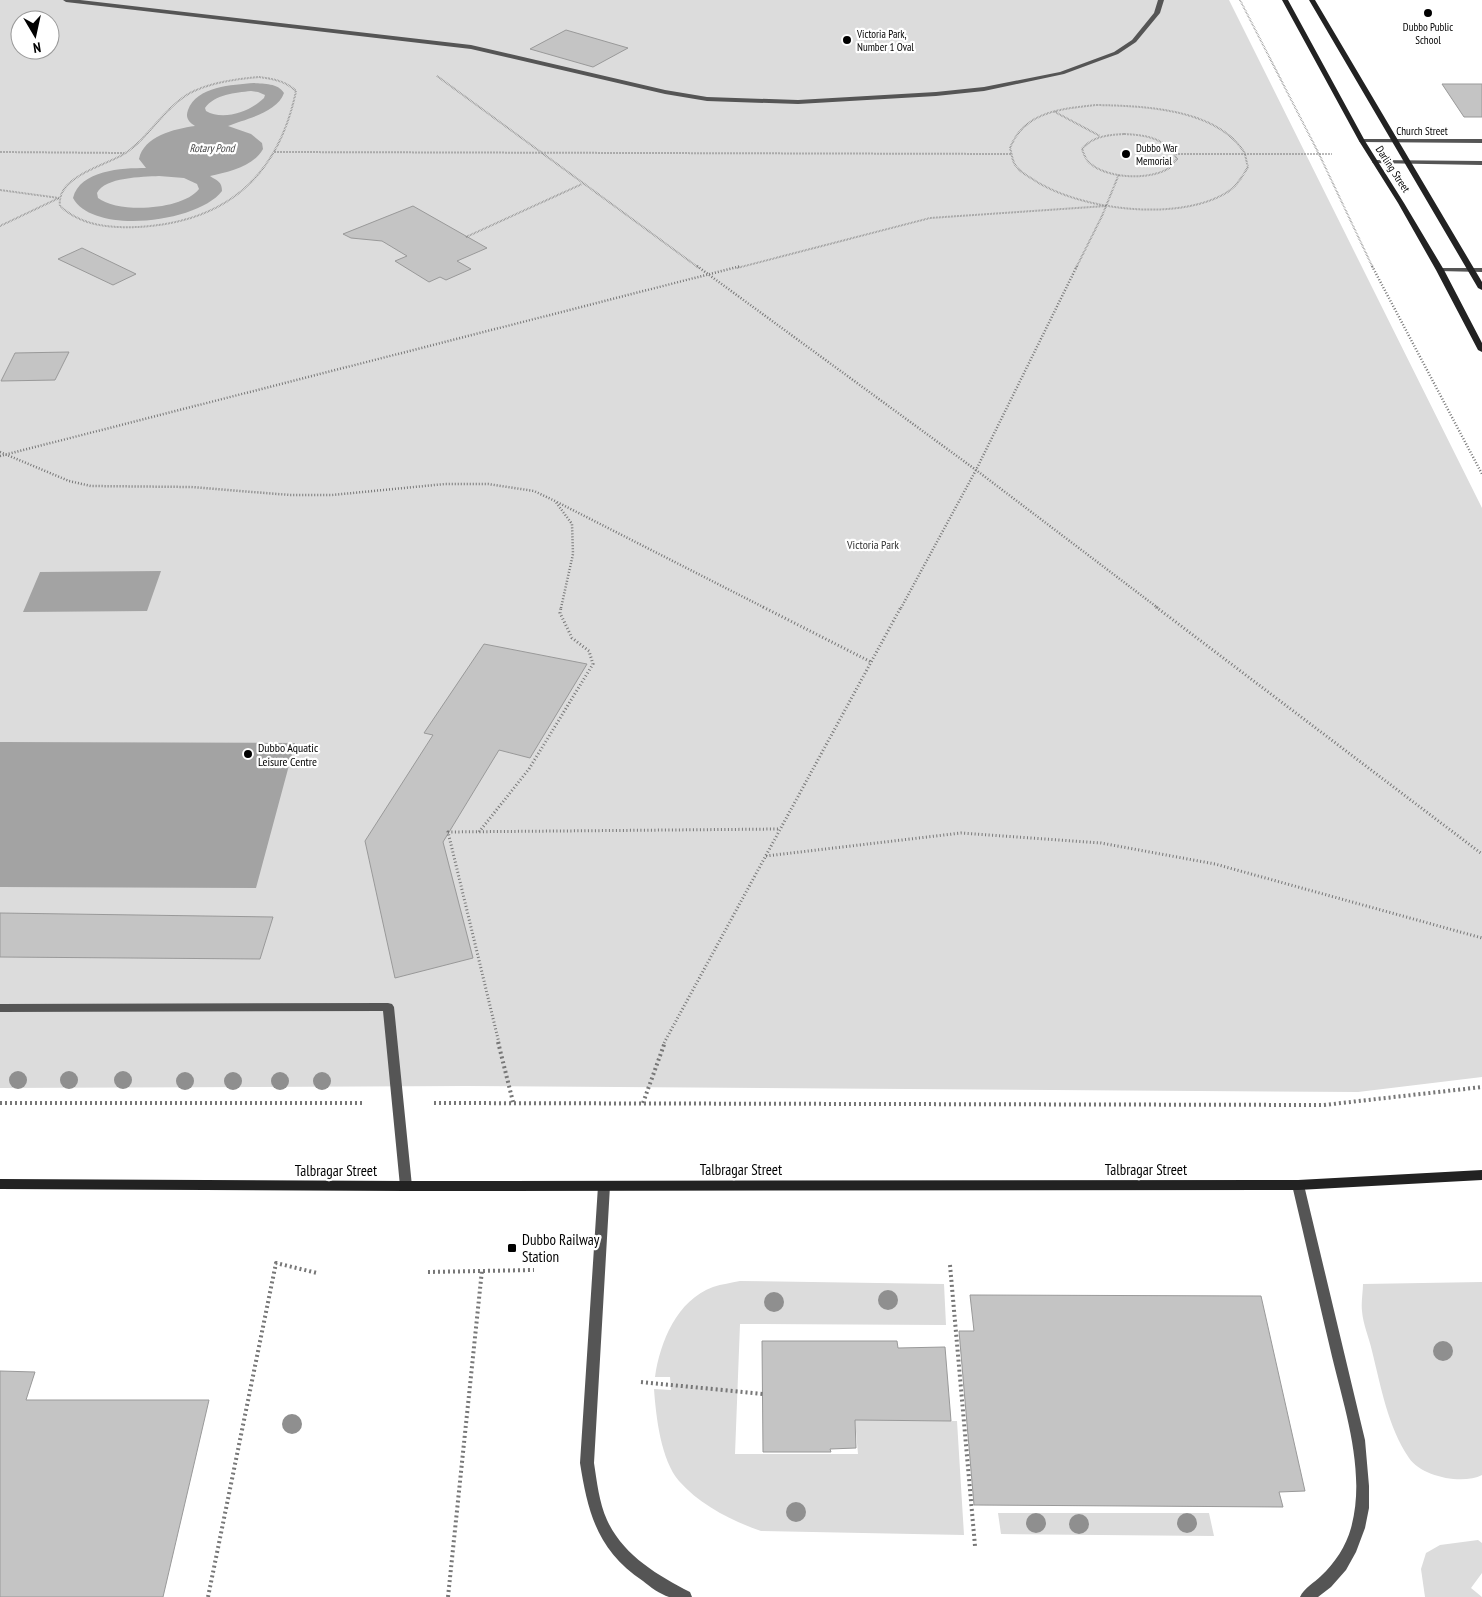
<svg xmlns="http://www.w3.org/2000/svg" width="1482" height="1597" font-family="'PT Sans Narrow',sans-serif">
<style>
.green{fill:#dcdcdc;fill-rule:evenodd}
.water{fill:#a3a3a3;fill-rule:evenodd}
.building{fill:#c4c4c4;stroke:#999}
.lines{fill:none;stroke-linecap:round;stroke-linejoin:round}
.path-far3{stroke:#777;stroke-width:2;stroke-dasharray:0.5 1;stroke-linecap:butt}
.path-far2{stroke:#777;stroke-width:2.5;stroke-dasharray:1 2;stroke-linecap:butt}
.path-far1{stroke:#777;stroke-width:3;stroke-dasharray:1 2.5;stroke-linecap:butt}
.path{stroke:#777;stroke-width:4;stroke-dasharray:2 3;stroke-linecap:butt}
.lane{fill:#555;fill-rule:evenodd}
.street{fill:#555;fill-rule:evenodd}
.secondary{fill:#222;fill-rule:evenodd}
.tree{fill:#8f8f8f}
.poi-dot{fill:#000;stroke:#fff;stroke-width:2}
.labels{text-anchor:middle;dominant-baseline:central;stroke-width:4.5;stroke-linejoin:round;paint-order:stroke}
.far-poi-label{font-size:11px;fill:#000;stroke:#fff;text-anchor:start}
.far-street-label{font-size:11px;fill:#000;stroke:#fff}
.far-water-label{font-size:11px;font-style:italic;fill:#444;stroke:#fff}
.park-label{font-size:12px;fill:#333;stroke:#fff}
.poi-label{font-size:12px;fill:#000;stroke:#fff;text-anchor:start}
.near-street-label{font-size:15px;fill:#000;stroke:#fff}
.near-poi-label{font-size:15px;fill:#000;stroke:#fff;text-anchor:start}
</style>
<rect width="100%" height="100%" fill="#fff"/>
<path class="green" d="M0 0H1229L1482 508V1077L1358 1092 466 1086 0 1088ZM20 20H50V50H20Z
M740 1281 944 1284 946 1325 740 1324 735 1454H858L855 1420 957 1421 964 1535 761 1531C732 1521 700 1505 679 1481 661 1460 656 1417 654 1389L671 1390 670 1377H655C660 1342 677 1300 713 1287 722 1284 731 1283 740 1281Z
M1482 1282V1475C1463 1485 1422 1477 1409 1458 1388 1427 1381 1387 1372 1351 1369 1338 1363 1324 1362 1311 1361 1302 1363 1292 1363 1284Z
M998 1513H1209L1214 1536 1001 1534Z
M1478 1540 1482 1543V1573L1471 1588 1482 1597H1425L1421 1569 1426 1553 1440 1545Z"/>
<path class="water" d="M254 83C264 84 278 83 284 93 277 113 245 119 228 126L251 134 262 143 263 149C253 167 228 172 210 176 217 181 222 181 222 191 199 222 94 236 73 198 80 170 122 168 146 168L139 159C144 136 174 129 195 126 189 122 185 118 188 110 197 86 232 85 254 83ZM251 91 258 92 265 95 264 98C250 112 223 121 206 111L205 108C215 94 235 93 251 91ZM159 176 184 178 197 184 199 189C183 210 119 214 98 198L97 193C105 177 142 177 159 176Z
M161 571 147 611 23 612 40 572Z
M0 742 295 743 256 888 0 887Z"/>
<path class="building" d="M566 30 628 48 593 67 530 49Z
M1442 84H1482V117H1464Z
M413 206 487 248 457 261 471 269 446 280 440 277 429 282 395 261 407 256 382 241 351 238 343 234Z
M82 248 136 274 113 285 58 259Z
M69 352 55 380 1 381 15 353Z
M484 644 587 664 530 758 499 750 443 842 473 958 395 978 365 841 433 735 424 733Z
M0 913 273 917 260 959 0 957Z
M970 1295 1261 1296 1305 1491 1279 1492 1283 1507 974 1505 959 1331H974Z
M762 1341H897L898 1348 945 1347 951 1421 855 1420 856 1448 830 1449 831 1452H763Z
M0 1371 35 1372 26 1400H209L163 1597H0Z"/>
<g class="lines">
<path class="path-far3" d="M1240 0 1319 154 1373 268
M437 76 699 268
M259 77C274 79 285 81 296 91 278 177 226 222 138 227 109 228 82 226 60 206 56 177 104 166 124 154 149 138 165 106 192 92 213 82 237 79 259 77Z
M1096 105C1142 106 1212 108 1242 149 1246 154 1246 161 1248 167 1242 177 1236 187 1226 193 1177 222 1080 210 1034 180 1028 176 1020 172 1016 166 1012 161 1012 154 1010 148 1025 111 1061 109 1096 105Z
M1055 112 1100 136
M1124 134C1146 135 1166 138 1177 159 1174 162 1172 165 1169 168 1150 181 1102 179 1087 160 1085 157 1083 152 1082 149 1093 136 1108 135 1124 134Z
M0 152 124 153
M274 152 1012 154
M1175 154H1332
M0 190 59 198
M0 226 59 198
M466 237 582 184
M737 268 930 218 1106 206
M1076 268 1102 216 1119 174"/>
<path class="path-far2" d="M697 266 976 470 1158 608
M1372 266 1482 474
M0 452 69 481 91 486 191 487 290 495H332L445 484H488L534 491 555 501 572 524 573 554 561 608
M0 456 741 266
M557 502 765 608
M901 608 976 470 1077 266"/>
<path class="path-far1" d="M763 607 871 662
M1156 607 1482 854
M479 832 529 769 593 664 589 651 572 638 560 613 561 607
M766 856 961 833 1101 843 1215 864 1482 938
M499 1043 448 832 780 829
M664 1043 901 607"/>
<path class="path" d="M498 1042 513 1102
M0 1103H362
M434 1103 1324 1105 1482 1087
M643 1103 665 1042
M950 1265 975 1546
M428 1272 534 1270
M641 1382 763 1394
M208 1597 276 1263 317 1273
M448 1597 482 1270"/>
<path class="lane" d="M63 0H80L471 45 665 90 707 97 798 100 936 92 984 87 1060 72 1114 52 1132 40 1154 13 1158 0H1164L1160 13 1136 42 1118 54 1064 74 984 91 936 96 798 104 707 101 665 94 471 49 66 2Z
M1440 268H1482V272L1438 271V269Z
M388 1003 392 1004 394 1007 412 1186 410 1190 406 1191 402 1190 400 1186 383 1011 0 1012V1004Z
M1298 1180 1302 1181 1304 1185 1365 1440 1369 1486V1508L1365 1528 1356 1552 1346 1570 1331 1587 1318 1597H1300C1304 1588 1314 1583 1321 1576 1335 1563 1346 1546 1351 1528 1367 1470 1343 1405 1330 1348 1317 1294 1305 1239 1292 1185L1294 1181Z
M604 1181 608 1182 610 1186 594 1463C597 1482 599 1502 607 1520 623 1555 657 1575 690 1592L692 1597C685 1597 676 1597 669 1597 660 1594 650 1587 643 1581 598 1551 588 1514 580 1463L598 1186 600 1182Z"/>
<path class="street" d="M1362 139H1482V143L1360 142 1359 141Z
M1375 160 1482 161V165L1373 163 1372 162Z"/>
<path class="secondary" d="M1282 0H1288L1365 141 1404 203 1444 270 1482 343V352L1478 350 1436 270 1398 203 1359 141Z
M1309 0H1315L1482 282V290L1478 288Z
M1482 1170V1180L1298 1190 406 1191 0 1189V1179L406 1181 1298 1180Z"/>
</g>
<g class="tree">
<circle cx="18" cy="1080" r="9"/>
<circle cx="69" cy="1080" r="9"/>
<circle cx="123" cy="1080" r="9"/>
<circle cx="185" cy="1081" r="9"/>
<circle cx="233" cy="1081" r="9"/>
<circle cx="280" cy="1081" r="9"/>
<circle cx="322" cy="1081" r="9"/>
<circle cx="888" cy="1300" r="10"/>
<circle cx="774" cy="1302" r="10"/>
<circle cx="1443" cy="1351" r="10"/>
<circle cx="292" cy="1424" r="10"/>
<circle cx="796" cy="1512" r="10"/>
<circle cx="1036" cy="1523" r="10"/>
<circle cx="1187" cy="1523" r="10"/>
<circle cx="1079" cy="1524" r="10"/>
</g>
<g class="poi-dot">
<circle cx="1428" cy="13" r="5"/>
<circle cx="847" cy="40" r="5"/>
<circle cx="1126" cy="154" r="5"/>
<circle cx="248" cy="754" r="5"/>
<rect x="507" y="1243" width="10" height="10" rx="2.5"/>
</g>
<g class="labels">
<g class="far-poi-label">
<text x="1428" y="27" text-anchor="middle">Dubbo Public<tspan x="1428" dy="13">School</tspan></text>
<text x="857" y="34">Victoria Park,<tspan x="857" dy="13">Number 1 Oval</tspan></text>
<text x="1136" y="148">Dubbo War<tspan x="1136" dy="13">Memorial</tspan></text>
</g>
<g class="far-street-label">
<text x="1422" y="131">Church Street</text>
<text transform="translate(1393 169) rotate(57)">Darling Street</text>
</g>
<g class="far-water-label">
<text x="212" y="148">Rotary Pond</text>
</g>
<g class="park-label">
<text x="873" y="544">Victoria Park</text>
</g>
<g class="poi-label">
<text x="258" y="747">Dubbo Aquatic<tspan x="258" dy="14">Leisure Centre</tspan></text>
</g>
<g class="near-street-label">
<text x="741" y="1169">Talbragar Street</text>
<text x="1146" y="1169">Talbragar Street</text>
<text x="336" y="1170">Talbragar Street</text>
</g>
<g class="near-poi-label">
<text x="522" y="1239">Dubbo Railway<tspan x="522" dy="17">Station</tspan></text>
</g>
</g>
<g transform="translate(35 35) rotate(171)"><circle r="24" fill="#ffffff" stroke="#999999"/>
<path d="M0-4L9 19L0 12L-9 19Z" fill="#000000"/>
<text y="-8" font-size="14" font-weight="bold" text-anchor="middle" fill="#000000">N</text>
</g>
</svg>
